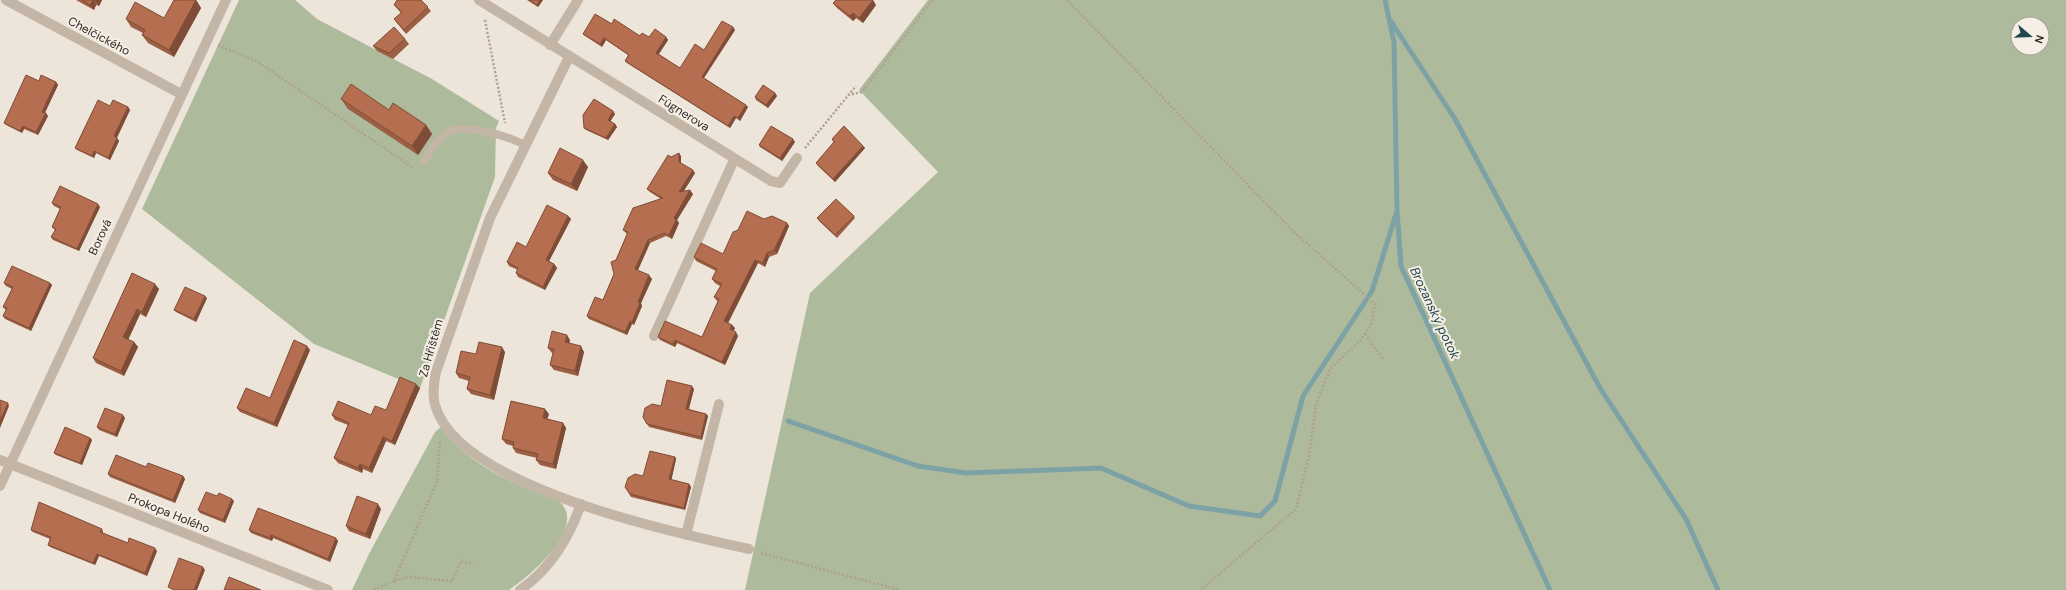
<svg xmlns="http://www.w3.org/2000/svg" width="2066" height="590" font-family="'DM Sans',sans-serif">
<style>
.green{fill:#aeba9c;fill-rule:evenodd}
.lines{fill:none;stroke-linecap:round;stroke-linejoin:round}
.stream{stroke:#7ca2a6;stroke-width:5}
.path{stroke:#afa092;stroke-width:2.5;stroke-dasharray:2 2;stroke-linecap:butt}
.lane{stroke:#c3b6a7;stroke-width:8}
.street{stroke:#c3b6a7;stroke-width:10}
.wall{fill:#9c5f44}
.shaded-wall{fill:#7f4d37}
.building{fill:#b56e4f;stroke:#7f4d37}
.labels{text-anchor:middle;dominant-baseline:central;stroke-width:4;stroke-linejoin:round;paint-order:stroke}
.street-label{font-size:12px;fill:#312a27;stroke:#f6efe5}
.water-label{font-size:13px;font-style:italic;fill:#22484d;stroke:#f6efe5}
</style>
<rect width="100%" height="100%" fill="#ede5da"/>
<path class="green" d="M239 0H295L317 19 432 79 499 121 496 128 495 177 420 388 314 344 142 209Z
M928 0H2066V590H745L810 293 938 172 859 90ZM2018 24H2042V48H2018Z
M441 427C470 467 515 484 559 501 589 528 528 577 509 590H352L369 554 435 432Z"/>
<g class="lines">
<path class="stream" d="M1385 0 1394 42 1397 211 1401 266 1550 590
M1390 20 1455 119 1600 388 1686 519 1718 590
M788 421 918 466 966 473 1101 468 1189 506 1260 516 1275 501 1303 396 1372 291 1397 211"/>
<path class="path" d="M1067 0 1293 231 1375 304 1371 325 1360 341 1330 369 1316 405 1309 455 1296 509 1200 590
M485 20 505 123
M218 45 258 62 412 167
M848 95 862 92 932 0
M805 148 856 86
M1365 334 1383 359
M761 553 900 590
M395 581 407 577 452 581 461 561 471 564 472 561
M374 590 394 581 437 481 440 441"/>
<path class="lane" d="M424 161C430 151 436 141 445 134 463 121 507 136 525 145"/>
<path class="street" d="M6 0 181 94
M479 0 771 181 780 183 797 158
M550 45 578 0
M569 57 490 218 436 372C434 382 432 394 435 405 458 487 675 533 749 549
M654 336 734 160
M0 460 328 590
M0 486 226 0
M686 535 719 404
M520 590C549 570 569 538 581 504"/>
</g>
<path class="wall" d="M76 0H102L99 6 96 5 94 10Z
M196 0 201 8 174 57 148 43 142 35 143 33 131 27 126 19 164 18Z
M396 0H421L431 11 406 34 397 23 394 19 401 13 394 5 397 1Z
M527 0H543L538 7Z
M833 3 876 5 863 23 856 18 853 21 837 8Z
M612 24 640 36 649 37H666L668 40 659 54 680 68 733 27 735 30 704 78 748 107 740 121 736 118 730 128 627 63 625 61 628 55 606 40 602 47 585 36 583 34Z
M405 39 409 44 393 59 377 51 373 46Z
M39 81 56 82 58 85 45 113 48 116 38 135 24 129 22 133 6 125 4 123Z
M775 93 777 96 768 108 756 100 755 97Z
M341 99 389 110 426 125 432 134 418 155 348 109Z
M110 106 128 107 130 110 117 138 119 141 110 160 96 153 94 158 77 150 75 148Z
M613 111 615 114 610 121 615 124 617 127 608 140 586 130 584 128Z
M832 139 863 146 865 148 835 182 818 166 816 163 834 142Z
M795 142 782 161 760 147 759 145Z
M681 156V163L695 173 684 191 693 194 677 220 679 223 672 239 666 236 650 243 638 270 652 279 641 303 642 306 634 325 632 324 627 335 589 319 587 316 603 300 614 274 616 260 627 234 623 230 661 199 650 192 647 189 671 157Z
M588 167 577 191 553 180 548 173Z
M52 203 100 207 79 251 53 240 51 237 55 230 52 227 60 209 54 206Z
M568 216 571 219 549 261 554 264 557 268 545 290 518 277 516 273 518 270 509 266 507 262 526 247Z
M854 216 855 218 837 238 819 221 817 218Z
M764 219 787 223 789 226 777 254 769 257 765 267 758 263 728 323 732 325 735 328 733 331 738 336 725 365 677 343 675 347 660 340 658 337H702L718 301H717L714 297 720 286 715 283 712 279 716 271 696 261 694 257 723 254Z
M132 273 159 289 146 317 140 314 128 340 134 342 138 347 124 376 96 363 93 358Z
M4 283H50L52 285 31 331 5 319 3 316 6 310 3 307 12 289 6 286Z
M207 298 196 322 176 312 174 310Z
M570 340 569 344 584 352 578 376 554 370 550 365 553 353H552L548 348Z
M310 350 277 427 240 412 237 408 270 398Z
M505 352 494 400 471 394 467 389 469 381 459 378 456 373 476 354Z
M420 388 395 445 386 441 372 473 363 469 362 473 338 463 334 458 348 425 335 420 332 415H371L386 410Z
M694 389 689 409 706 414 708 416 702 440 649 427 643 417 661 406Z
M549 414 547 419 563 423 566 428 556 469 540 465 536 460 537 458 516 453 513 448V446L506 444 502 439Z
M125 418 117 437 99 430 97 427Z
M90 438 92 440 82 465 56 455 54 453Z
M675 457 676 459 671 480 689 484 691 487 685 510 631 497 625 487Z
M146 467 183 476 185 479 175 503 110 477 108 474Z
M217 496 234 501 225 523 200 513 198 510Z
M381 509 370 539 349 531 346 526Z
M102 529 103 531V533L128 543 157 551 147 576 99 556 95 565 50 547 48 545 50 539 33 532 31 530Z
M249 530 338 541 330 562 273 538 272 541 251 533Z"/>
<path class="shaded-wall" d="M93 0 96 5 94 10 90 5Z
M96 0H102L99 6 95 1Z
M196 0 201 8 174 57 169 50Z
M540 0H543L538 7 537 5Z
M873 0 876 5 863 23 859 18Z
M853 13 856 18 853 21 850 16Z
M733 27 735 30 703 79 702 77Z
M666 37 668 40 658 55 656 53Z
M604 38 606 40 602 47 600 44Z
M56 82 58 85 44 114 42 112Z
M775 93 777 96 768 108 766 105Z
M746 105 748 107 740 121 738 118Z
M128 107 130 110 116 139 114 136Z
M613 111 615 114 610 122 608 120Z
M46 113 48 116 38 135 36 132Z
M734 116 736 118 730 128 728 126Z
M615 124 617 127 608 140 606 138Z
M426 125 432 134 418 155 412 146Z
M23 126 24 129 22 133 20 131Z
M117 138 119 141 110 160 108 158Z
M793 139 795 142 782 161 780 158Z
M863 146 865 148 835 182 833 179Z
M94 151 96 153 94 158 92 156Z
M679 153 681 156V165L679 162Z
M583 160 588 167 577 191 571 184Z
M693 170 695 173 681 195 679 192Z
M690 190 693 194 677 220 679 223 672 239 669 235 674 218Z
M98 204 100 207 79 251 77 249Z
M568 216 571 219 548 263 546 260Z
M787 223 789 226 777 254 774 250Z
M648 240 650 243 637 272 635 269Z
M767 253 769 257 765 267 763 263Z
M755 260 758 263 727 325 724 321Z
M554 264 557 268 545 290 543 287Z
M649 275 652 279 641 303 642 306 634 325 632 322 638 302Z
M50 283 52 285 31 331 29 328Z
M155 284 159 289 146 317 142 312Z
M205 296 207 298 196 322 194 319Z
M137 309 140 314 127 342 123 337Z
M630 321 632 324 627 335 625 332Z
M732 325 735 328 733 333 730 329Z
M736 332 738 336 725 365 722 362Z
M567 335 570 340 568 348 565 342Z
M675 340 677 343 675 347 673 344Z
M134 342 138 347 124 376 121 371Z
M307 346 310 350 277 427 274 423Z
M581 346 584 352 578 376 575 371Z
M502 347 505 352 494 400 490 395Z
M416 384 420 388 395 445 392 441Z
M692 386 694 389 688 411 686 409Z
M8 403 9 406 0 428V421Z
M545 409 549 414 546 423 543 418Z
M706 414 708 416 702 440 701 437Z
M123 415 125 418 117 437 115 434Z
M563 423 566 428 556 469 553 464Z
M383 437 386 441 372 473 369 468Z
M90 438 92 440 82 465 80 463Z
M675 457 676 459 671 482 669 479Z
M360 464 363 469 362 473 358 468Z
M183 476 185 479 175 503 173 500Z
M689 484 691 487 685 510 684 508Z
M232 499 234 501 225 523 223 520Z
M378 504 381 509 370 539 366 534Z
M271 535 273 538 272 541 270 538Z
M336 538 338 541 330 562 328 559Z
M155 548 157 551 147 576 145 573Z
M97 554 99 556 95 565 93 563Z
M203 567 205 570 197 590H194Z"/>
<path class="building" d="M82 0H96L95 1 93 0 90 5Z
M174 0H196L169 50 142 35 145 30 126 19 135 2 164 18Z
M397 0H421L428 7 404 30 394 19 402 12 394 5Z
M529 0H540L537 5Z
M836 0H873L859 18 853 13 850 16 833 3Z
M595 14 612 24 614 19 640 36 642 33 649 37 655 29 666 37 656 53 680 68 695 44 704 50 722 21 733 27 702 77 746 105 738 118 734 116 728 126 625 61 629 55 604 38 600 44 583 34Z
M394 27 405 39 389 53 373 46Z
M26 75 39 81 41 75 56 82 42 112 46 113 36 132 23 126 20 131 4 123Z
M351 84 389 110 393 103 426 125 412 146 341 99Z
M763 85 775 93 766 105 755 97Z
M594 99 613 111 608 120 615 124 606 138 584 128 583 115Z
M98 100 110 106 113 100 128 107 114 136 117 138 108 158 94 151 92 156 75 148Z
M771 126 793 139 780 158 759 145Z
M844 126 863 146 833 179 816 163 834 142 832 139Z
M560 148 583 160 571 184 548 173Z
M679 153V162L693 170 679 192 690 190 674 218 676 220 669 235 664 233 648 240 635 269 649 275 638 302 640 303 632 322 630 321 625 332 587 316 595 297 603 300 614 274 611 262 616 260 628 232 623 230 633 208 663 198 647 189 668 155 671 157Z
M60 186 98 204 77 249 51 237 56 229 52 227 61 207 52 203Z
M836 199 854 216 835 235 817 218Z
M547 205 568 216 546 260 554 264 543 287 516 273 518 268 507 262 517 242 526 247Z
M747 211 764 219 772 216 787 223 774 250 767 253 763 263 755 260 724 321 732 325 730 329 736 332 722 362 675 340 673 344 658 337 665 321 702 337 719 299 714 297 722 284 712 279 717 269 694 257 701 243 723 254 733 232 738 230Z
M12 266 50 283 29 328 3 316 7 308 3 307 13 287 4 283Z
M132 273 155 284 142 312 137 309 123 337 134 342 121 371 93 358Z
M185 287 205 296 194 319 174 310Z
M552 331 567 335 565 342 581 346 575 371 550 365 554 349 548 348Z
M294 340 307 346 274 423 237 408 246 388 270 398Z
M479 342 502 347 490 395 467 389 470 377 456 373 461 351 476 354Z
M400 377 416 384 392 441 383 437 369 468 360 464 358 468 334 458 349 423 332 415 338 401 371 415 375 406 386 410Z
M667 380 692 386 686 409 706 414 701 437 647 424 643 417 645 408 652 404 661 406Z
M0 400 8 403 0 421Z
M511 401 545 409 543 418 563 423 553 464 536 460 538 454 513 448 514 442 502 439Z
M105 408 123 415 115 434 97 427Z
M65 427 90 438 80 463 54 453Z
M650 451 675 457 669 479 689 484 684 508 630 494 625 487 628 478 635 474 643 476Z
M116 455 146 467 148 463 183 476 173 500 108 474Z
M206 492 217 496 219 493 232 499 223 520 198 510Z
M357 496 378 504 366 534 346 526Z
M39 502 102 529 100 532 128 543 129 538 155 548 145 573 97 554 93 563 48 545 51 537 31 530Z
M258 508 336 538 328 559 271 535 270 538 249 530Z
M179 558 203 567 194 590H174L168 587Z
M229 577 261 590H224Z"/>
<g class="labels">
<g class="street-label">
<text transform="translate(99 36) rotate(28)">Chelčického</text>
<text transform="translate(684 113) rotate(32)">Fügnerova</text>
<text transform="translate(100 237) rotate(-65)">Borová</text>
<text transform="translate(431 348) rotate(-74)">Za Hřištěm</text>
<text transform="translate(169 513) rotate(22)">Prokopa Holého</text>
</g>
<g class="water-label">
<text transform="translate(1435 313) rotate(65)">Brozanský potok</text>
</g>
</g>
<g transform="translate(2030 36) rotate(109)"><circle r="19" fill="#f6efe5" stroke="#a7a099"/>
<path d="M0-3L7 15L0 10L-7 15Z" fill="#22484d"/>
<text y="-6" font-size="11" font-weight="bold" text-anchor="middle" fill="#312a27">N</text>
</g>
</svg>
